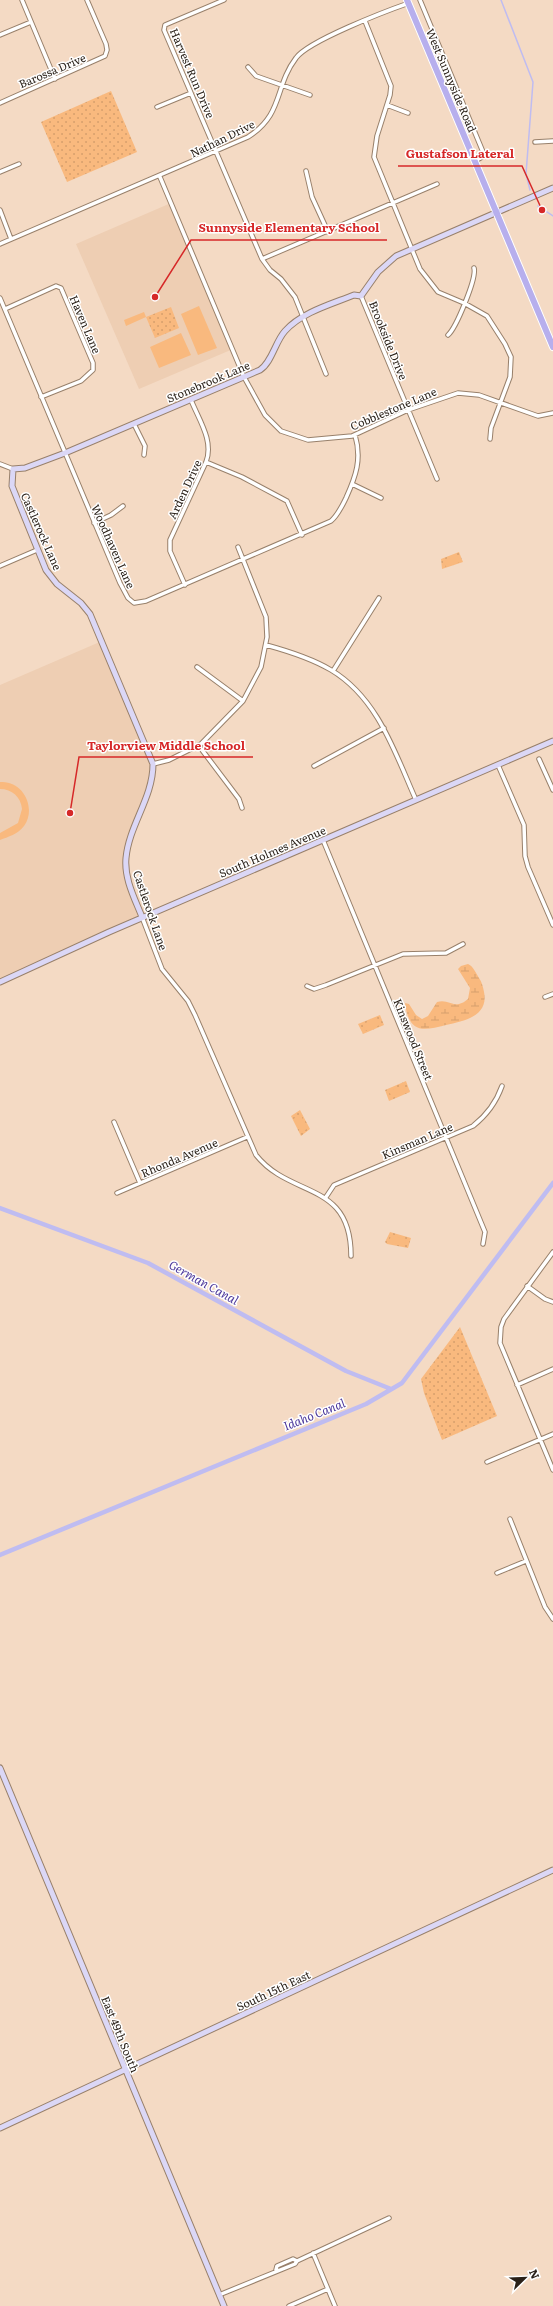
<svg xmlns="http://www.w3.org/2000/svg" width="553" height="2306" font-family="Literata,serif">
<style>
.built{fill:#eeceb3}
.grass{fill:url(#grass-dots)}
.wetland{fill:url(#wetland-marsh)}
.pitch{fill:#f9b97e}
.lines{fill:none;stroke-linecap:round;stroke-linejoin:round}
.stream{stroke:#bfbcf1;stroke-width:1.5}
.canal{stroke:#bfbcf1;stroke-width:4.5}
.street-casing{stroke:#98806b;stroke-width:5.5}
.secondary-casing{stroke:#98806b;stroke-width:7}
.primary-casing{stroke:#fff;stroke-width:8}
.street{stroke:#fff;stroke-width:3.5}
.secondary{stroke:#dbd7f6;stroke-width:5}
.primary{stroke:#b7afed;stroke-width:6}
.labels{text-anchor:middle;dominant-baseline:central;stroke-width:3;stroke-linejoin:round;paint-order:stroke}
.street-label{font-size:11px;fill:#2a2119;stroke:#fff}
.water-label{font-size:12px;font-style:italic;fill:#4d399c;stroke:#fff}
.leader{fill:none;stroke:#d62828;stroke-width:1.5}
.callout-dot{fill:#d62828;stroke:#fff;stroke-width:1.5}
.callout-label{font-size:12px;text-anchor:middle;font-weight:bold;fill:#d62828;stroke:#fff;stroke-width:3;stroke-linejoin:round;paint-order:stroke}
</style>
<defs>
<pattern id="grass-dots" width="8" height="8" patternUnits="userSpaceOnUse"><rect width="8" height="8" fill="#f9b97e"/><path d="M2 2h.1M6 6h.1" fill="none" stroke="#d69f6c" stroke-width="1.8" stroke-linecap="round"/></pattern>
<pattern id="wetland-marsh" width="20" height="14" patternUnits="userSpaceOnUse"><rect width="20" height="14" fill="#f9b97e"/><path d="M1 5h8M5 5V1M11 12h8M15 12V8" fill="none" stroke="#d69f6c"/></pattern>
</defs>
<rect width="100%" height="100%" fill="#f4dac4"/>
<path class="built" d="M171 203 233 349 139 389 76 244Z
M102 641 153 764V774L130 838 126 870 142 917 0 982V685Z"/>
<path class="grass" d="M111 91 137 152 67 182 41 122Z
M171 307 179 328 155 338 146 317Z
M459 552 463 562 442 569 441 559Z
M380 1015 384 1025 363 1034 358 1024Z
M406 1081 410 1092 389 1101 385 1090Z
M300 1110 310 1129 301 1136 291 1116Z
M390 1232 411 1238 408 1248 387 1244 385 1242Z
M460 1327 497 1416 442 1440 424 1393 421 1379Z"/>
<path class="wetland" d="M468 964C473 966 476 973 479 978 482 982 483 987 484 992 489 1016 464 1021 446 1025 423 1031 409 1034 405 1003L409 1004 416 1015 422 1019 428 1016 437 1002C450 998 454 1011 468 999L470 988 458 969 461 966Z"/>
<path class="pitch" d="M199 306 217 348 198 355 181 314Z
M144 312 146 317 126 326 124 320Z
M181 333 191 355 159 368 150 347Z
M457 555 460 562 446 567 443 561Z
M0 782C23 780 37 808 24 826 18 834 8 837 0 840V833L18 823 22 809C21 797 12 789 0 789Z
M377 1018 380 1025 365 1031 363 1024Z
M403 1085 406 1092 392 1098 389 1091Z
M301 1115 307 1129 301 1132 294 1118Z
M391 1235 406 1239 404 1246 389 1242Z"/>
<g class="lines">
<path class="stream" d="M501 0 533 82 526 174 530 190
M538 206 553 216"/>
<path class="canal" d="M0 1208 148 1263 346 1371 391 1389
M0 1555 366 1404 402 1383 553 1183"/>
<defs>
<path id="street" d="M22 0 55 79
M224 0 165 25 164 30 262 259 270 270 281 279 295 297 326 374
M420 0 483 152 482 157 475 161
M365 21 391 86 390 95 377 136 374 157 420 269 438 292 464 303 487 316 505 344 511 357 510 377 491 428 490 439
M0 35 31 22
M248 67 256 76 310 95
M0 103 105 56 107 50 106 44 87 0
M387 105 408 113
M157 107 191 93
M535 142 553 141
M306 171 312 197 328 232
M0 172 19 164
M160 177 244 377 265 415 281 431 308 440 352 436 408 410 458 393 479 395 538 416 553 413
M0 210 11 239
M0 244 248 137C284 114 274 87 296 58 308 41 386 11 409 3
M262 259 437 184
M361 296 437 479
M0 298 120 583 128 598 134 603 146 601 331 521C338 515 342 506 346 498 356 476 362 459 355 435
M5 309 56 286 61 288 93 363V370L81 381 41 397
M448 335C456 328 477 278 474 268
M134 424 145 446 144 455
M206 462 242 477 287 501 302 535
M0 464 13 469
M352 484 381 498
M94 523 111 515 123 506
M0 566 37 550
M185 585 170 551V540L206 462C214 441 199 420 191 400
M266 645C288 651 311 658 331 670 378 698 395 753 416 800
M197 667 243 701
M333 671 379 598
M199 746 239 799 242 808
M539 759 553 790
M153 764 169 760 201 744 243 701 261 667 267 637 266 617 238 547
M498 765 524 825 525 856 528 867 553 925
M314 766 384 728
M323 840 485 1232 483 1244
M142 917 162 969 188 1001 195 1015 256 1155C291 1199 351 1180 351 1256
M307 986 314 989 326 985 403 954 446 953 463 944
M545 997 553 994
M114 1122 140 1183
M117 1193 247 1137
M326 1197 334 1185 473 1126C487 1115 496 1103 502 1086
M553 1252 504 1319 501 1327 500 1343 553 1470
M527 1286 545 1299 553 1302
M517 1385 553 1369
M487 1462 553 1434
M510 1519 545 1607 553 1619
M497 1573 526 1561
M313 2253 335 2306
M276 2270 277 2266 293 2259 297 2261
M219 2295 295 2264 297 2261 389 2218
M289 2306 328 2289"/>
<path id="secondary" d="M142 917C135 899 124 879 126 858 129 825 153 798 153 764L90 614 81 603 57 584 46 570 12 486 13 469 25 468 65 453 260 370C272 362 275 342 285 331 302 312 332 304 354 295L361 296 378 272 396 256 553 188
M0 982 109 932 553 741
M0 1768 224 2306
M0 2128 553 1870"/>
<path id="primary" d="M407 0 553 347"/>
</defs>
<use href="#street" class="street-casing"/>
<use href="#secondary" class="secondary-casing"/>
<use href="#primary" class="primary-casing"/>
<use href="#street" class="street"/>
<use href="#secondary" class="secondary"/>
<use href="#primary" class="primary"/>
</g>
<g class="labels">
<g class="street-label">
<text transform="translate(52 70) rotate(-23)">Barossa Drive</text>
<text transform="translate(193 73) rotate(67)">Harvest Run Drive</text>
<text transform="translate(452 80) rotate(67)">West Sunnyside Road</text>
<text transform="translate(222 138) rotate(-26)">Nathan Drive</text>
<text transform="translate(86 324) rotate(67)">Haven Lane</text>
<text transform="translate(389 340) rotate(68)">Brookside Drive</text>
<text transform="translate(208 381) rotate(-23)">Stonebrook Lane</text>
<text transform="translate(393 408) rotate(-23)">Cobblestone Lane</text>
<text transform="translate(184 489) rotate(-65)">Arden Drive</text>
<text transform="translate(42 531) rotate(66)">Castlerock Lane</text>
<text transform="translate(114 546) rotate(66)">Woodhaven Lane</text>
<text transform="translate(272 851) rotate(-23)">South Holmes Avenue</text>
<text transform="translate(151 910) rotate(71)">Castlerock Lane</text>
<text transform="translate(414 1039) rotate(68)">Kinswood Street</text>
<text transform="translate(417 1140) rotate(-23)">Kinsman Lane</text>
<text transform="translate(179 1157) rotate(-23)">Rhonda Avenue</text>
<text transform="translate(273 1990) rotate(-25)">South 15th East</text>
<text transform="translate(121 2034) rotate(68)">East 49th South</text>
</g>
<g class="water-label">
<text transform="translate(204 1282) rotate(29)">German Canal</text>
<text transform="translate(314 1414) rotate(-22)">Idaho Canal</text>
</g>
</g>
<path class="leader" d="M542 210L522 166H398M155 297L191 240H387M70 813L79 757H253"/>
<g class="callout-dot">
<circle cx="542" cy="210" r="4"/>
<circle cx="155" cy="297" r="4"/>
<circle cx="70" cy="813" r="4"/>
</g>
<g class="callout-label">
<text x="460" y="158">Gustafson Lateral</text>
<text x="289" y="232">Sunnyside Elementary School</text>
<text x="166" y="750">Taylorview Middle School</text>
</g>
<g transform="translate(525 2278) rotate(67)" stroke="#ffffff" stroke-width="3" paint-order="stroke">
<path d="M0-3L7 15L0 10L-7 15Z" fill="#2a2119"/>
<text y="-6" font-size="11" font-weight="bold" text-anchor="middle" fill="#2a2119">N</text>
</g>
</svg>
